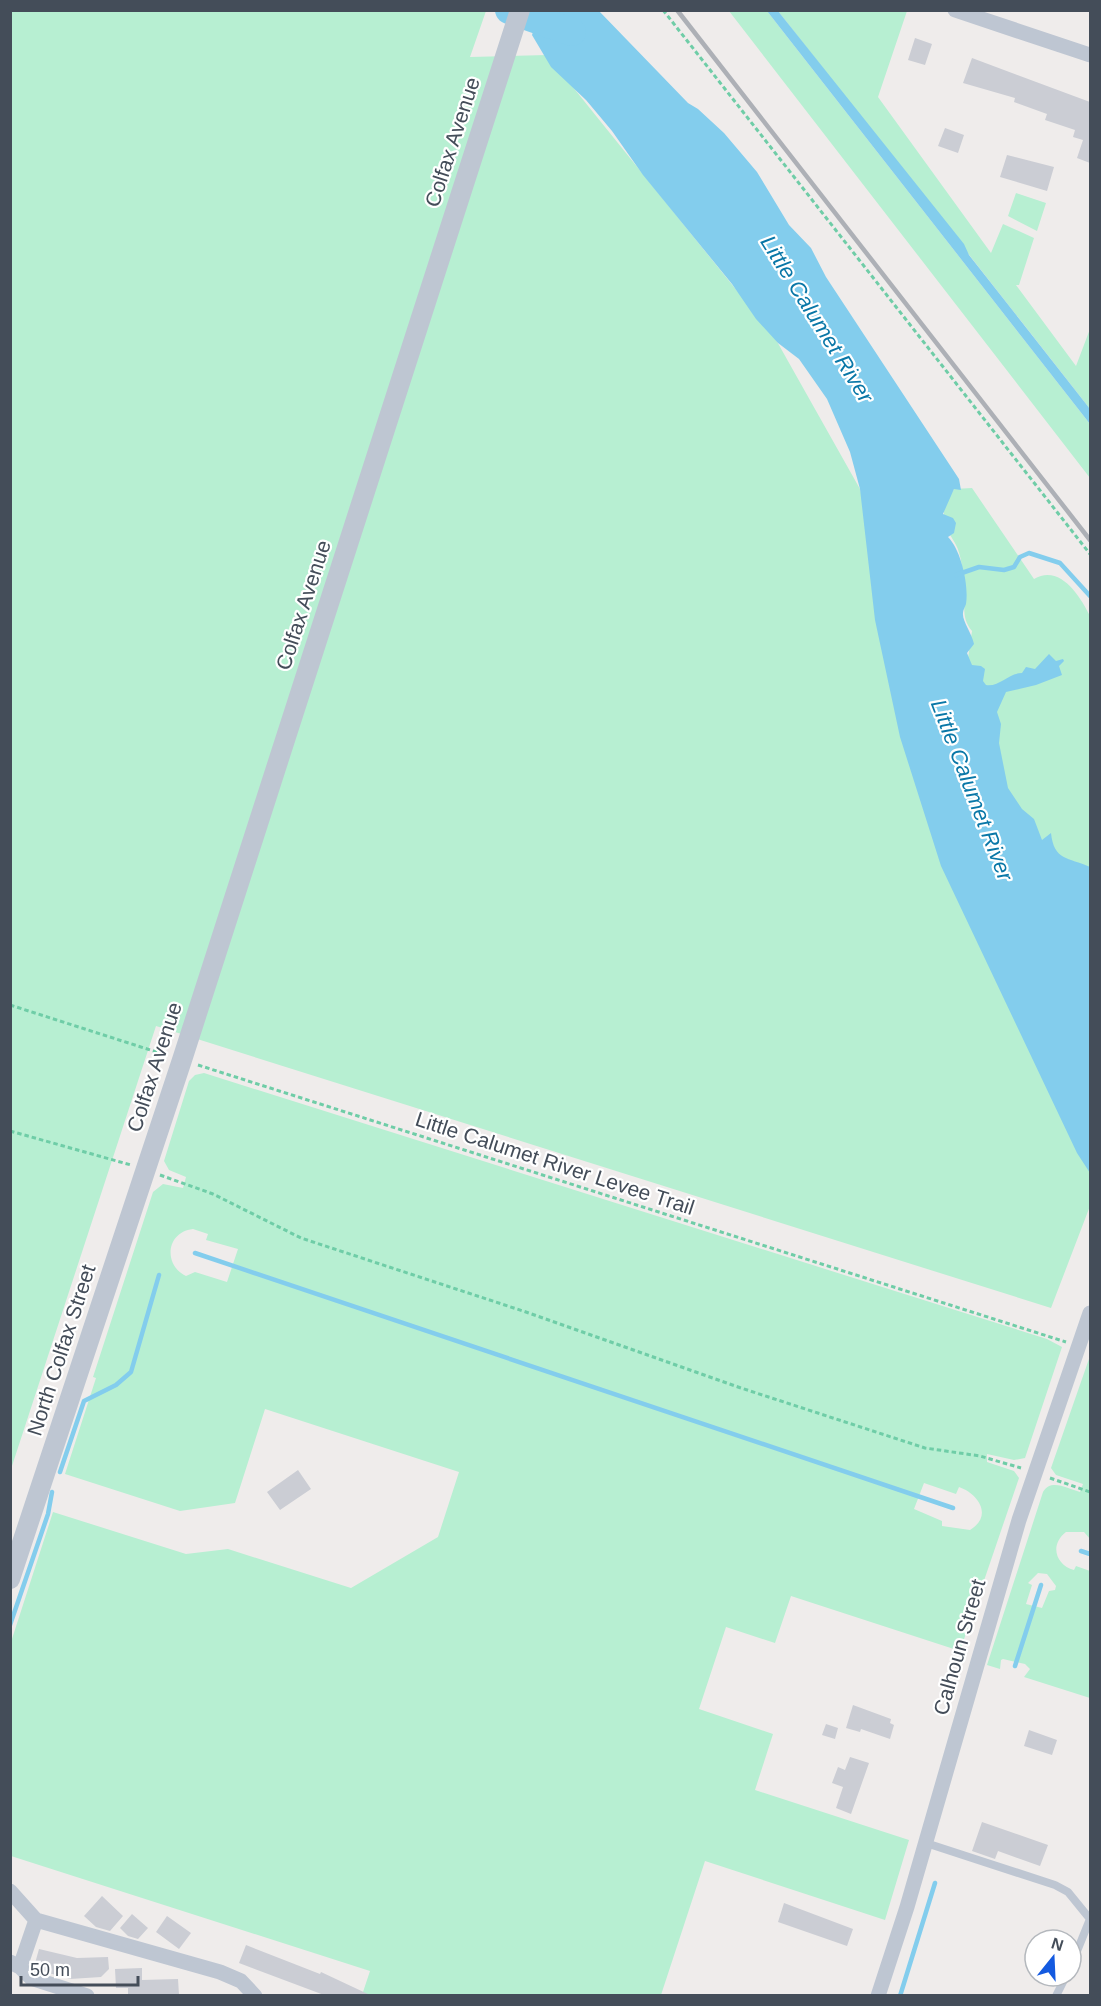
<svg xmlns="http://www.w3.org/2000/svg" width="1101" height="2006" font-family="Helvetica,sans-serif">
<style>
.green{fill:#b7efd2;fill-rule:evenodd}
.water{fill:#83cded}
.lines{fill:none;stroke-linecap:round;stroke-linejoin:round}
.stream{stroke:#83cded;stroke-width:4.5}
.river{stroke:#83cded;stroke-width:28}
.building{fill:#cbcdd4}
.path{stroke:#6fcda7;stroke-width:3;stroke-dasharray:4.5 3;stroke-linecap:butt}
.service{stroke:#bec6d2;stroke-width:8}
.minor{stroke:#bec6d2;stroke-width:15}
.tertiary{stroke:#bec6d2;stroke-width:20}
.rail{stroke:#adb0b6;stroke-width:4.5}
.labels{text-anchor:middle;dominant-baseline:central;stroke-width:4.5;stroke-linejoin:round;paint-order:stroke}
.street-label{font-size:21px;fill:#444d59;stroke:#fff}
.water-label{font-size:22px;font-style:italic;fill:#0977a7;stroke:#fff}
</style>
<rect width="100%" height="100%" fill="#efeceb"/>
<path class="green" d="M11 11H486L470 57 547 55 775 338 860 489 939 791 1090 1169V1206L1051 1308 156 1026 11 1469Z
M729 11H767L1090 424V478Z
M778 11H907L878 97 991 253 1003 224 1034 238 1019 285H1016L1076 366 1090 329V409Z
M1016 193 1046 203 1037 231 1008 216Z
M972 488 1034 579C1060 564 1080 596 1090 616V877L1068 879 1009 799 968 658 972 631C959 616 967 601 964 582 963 572 961 554 956 545 950 533 945 531 944 515 943 506 950 497 954 489Z
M204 1073 1047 1339 1062 1347 1025 1458 1014 1460 987 1454V1462L1014 1471 1019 1478 960 1651 791 1596 775 1643 726 1627 699 1709 773 1734 755 1790 909 1840 885 1920 705 1861 661 1995H362L370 1971 11 1856V1642L53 1512 186 1554 228 1549 351 1588 438 1537 459 1472 265 1409 235 1503 180 1511 65 1474 96 1378 93 1377 153 1192 163 1184 183 1188 186 1177 169 1170 164 1161 189 1081 195 1075ZM193 1229 208 1234 206 1240 238 1249 227 1282 195 1272 186 1276C163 1265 166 1232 193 1229ZM924 1483 956 1494 959 1487C979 1494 993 1516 970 1530L942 1526V1521L914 1509Z
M1090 1356V1539L1084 1532H1066C1049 1545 1056 1565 1074 1570L1076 1566 1090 1571V1698L1024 1677 1030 1669 1025 1664 1003 1659 1001 1660 1000 1669 987 1665 1043 1492C1051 1478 1068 1489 1080 1492L1083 1484 1056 1475 1051 1468ZM1038 1573 1047 1574 1056 1586 1055 1590 1049 1591 1042 1608 1026 1604 1032 1585 1028 1583Z"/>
<path class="water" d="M540 10 599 11 688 103 698 109 724 133 757 172 789 225 811 248 826 277 959 479 961 490 954 489 943 514 953 518 956 523 954 533 948 537C961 550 969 585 966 604 965 607 963 610 963 613 962 621 972 633 974 644L967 653 972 665 981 666 985 669 983 681 986 685C1000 687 1008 673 1022 673L1026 667 1035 669 1049 654 1056 661 1063 659 1064 661 1059 666 1062 675 1036 685 1006 692 997 712 1001 724 999 743 1008 788 1022 809 1034 819 1042 840 1051 833C1054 861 1068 857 1090 867V1173L1077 1153 941 866 900 737 875 620 860 489 850 452 827 399 799 359 778 343 756 319 732 284 643 175 612 131 586 100 551 67 532 35Z
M767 11H778L964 244 969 255 1090 409V424Z"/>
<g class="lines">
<path class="stream" d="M956 575 979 567 1004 570 1014 567 1020 557 1029 553 1060 563 1090 596
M195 1253 953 1508
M60 1472 84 1401 116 1385 131 1372 159 1275
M1081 1551 1090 1554
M10 1625 48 1514 52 1492
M1015 1666 1041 1585
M900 1996 935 1883"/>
<path class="river" d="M509 10 572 32"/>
</g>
<path class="building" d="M915 38 932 44 925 65 908 60Z
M972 58 1090 102V163L1077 158 1083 140 1073 137 1075 130 1045 120 1047 114 1014 102 1015 98 963 83Z
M945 128 964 135 958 153 938 146Z
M1007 155 1054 167 1047 191 1000 177Z
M298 1470 311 1489 280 1510 267 1492Z
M853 1705 891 1719 890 1723 894 1725 890 1739 861 1729 860 1732 846 1728Z
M826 1724 838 1728 835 1739 822 1735Z
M1029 1730 1057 1740 1052 1755 1024 1746Z
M850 1757 869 1763 851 1814 836 1808 843 1787 832 1783 838 1767 845 1770Z
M982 1822 1048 1845 1040 1866 998 1851 995 1859 972 1851Z
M102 1896 123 1916 110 1931 96 1927 84 1916Z
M784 1903 853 1929 847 1946 778 1922Z
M132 1914 148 1928 138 1939 128 1936 120 1928Z
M167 1916 191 1933 179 1949 156 1932Z
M246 1945 320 1974 321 1972 370 1995H324L239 1963Z
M39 1949 77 1958 108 1957 109 1969 101 1977 70 1979 35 1969 34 1967Z
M142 1968V1980L178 1979 179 1995H128V1988H116L115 1969Z"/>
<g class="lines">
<path class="path" d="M663 10 1090 554
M10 1005 166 1055
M198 1065 1066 1342
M10 1131 131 1165
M160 1175 213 1194 301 1238 523 1311 741 1388 925 1448 980 1456 1021 1468
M1050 1478 1090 1492"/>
<path class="service" d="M926 1843 1055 1885 1068 1892 1090 1919
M1071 1966 1090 1919
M1056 1996 1066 1976"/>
<path class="minor" d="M955 10 1090 55
M10 1891 36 1920
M10 1962 20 1967 31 1978 87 1996
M20 1967 36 1920 220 1972 241 1981 255 1996
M878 1996 907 1907 1019 1520 1090 1313"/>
<path class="tertiary" d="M10 1579 182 1060 520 10"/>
<path class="rail" d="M677 10 1090 540"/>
</g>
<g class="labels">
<g class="street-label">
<text transform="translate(452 142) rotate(-72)">Colfax Avenue</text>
<text transform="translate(303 605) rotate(-72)">Colfax Avenue</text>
<text transform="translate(154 1067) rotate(-72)">Colfax Avenue</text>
<text transform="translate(555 1163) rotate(18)">Little Calumet River Levee Trail</text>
<text transform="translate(61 1350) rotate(-72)">North Colfax Street</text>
<text transform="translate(959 1647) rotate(-74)">Calhoun Street</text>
</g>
<g class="water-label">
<text transform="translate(817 319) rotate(58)">Little Calumet River</text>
<text transform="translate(972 790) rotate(69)">Little Calumet River</text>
</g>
</g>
<rect width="1101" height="2006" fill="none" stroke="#444d59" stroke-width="24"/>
<g transform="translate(1053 1958) rotate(18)"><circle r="28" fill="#ffffff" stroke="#b4b8bd" stroke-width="1.5"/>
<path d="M0-4.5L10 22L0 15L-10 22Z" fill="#145ae0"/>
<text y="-9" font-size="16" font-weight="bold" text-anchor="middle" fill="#444d59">N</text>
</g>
<path d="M21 1976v9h117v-9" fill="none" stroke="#444d59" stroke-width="3"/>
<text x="30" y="1976" font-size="18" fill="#444d59" stroke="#ffffff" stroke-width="4.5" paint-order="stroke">50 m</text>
</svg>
